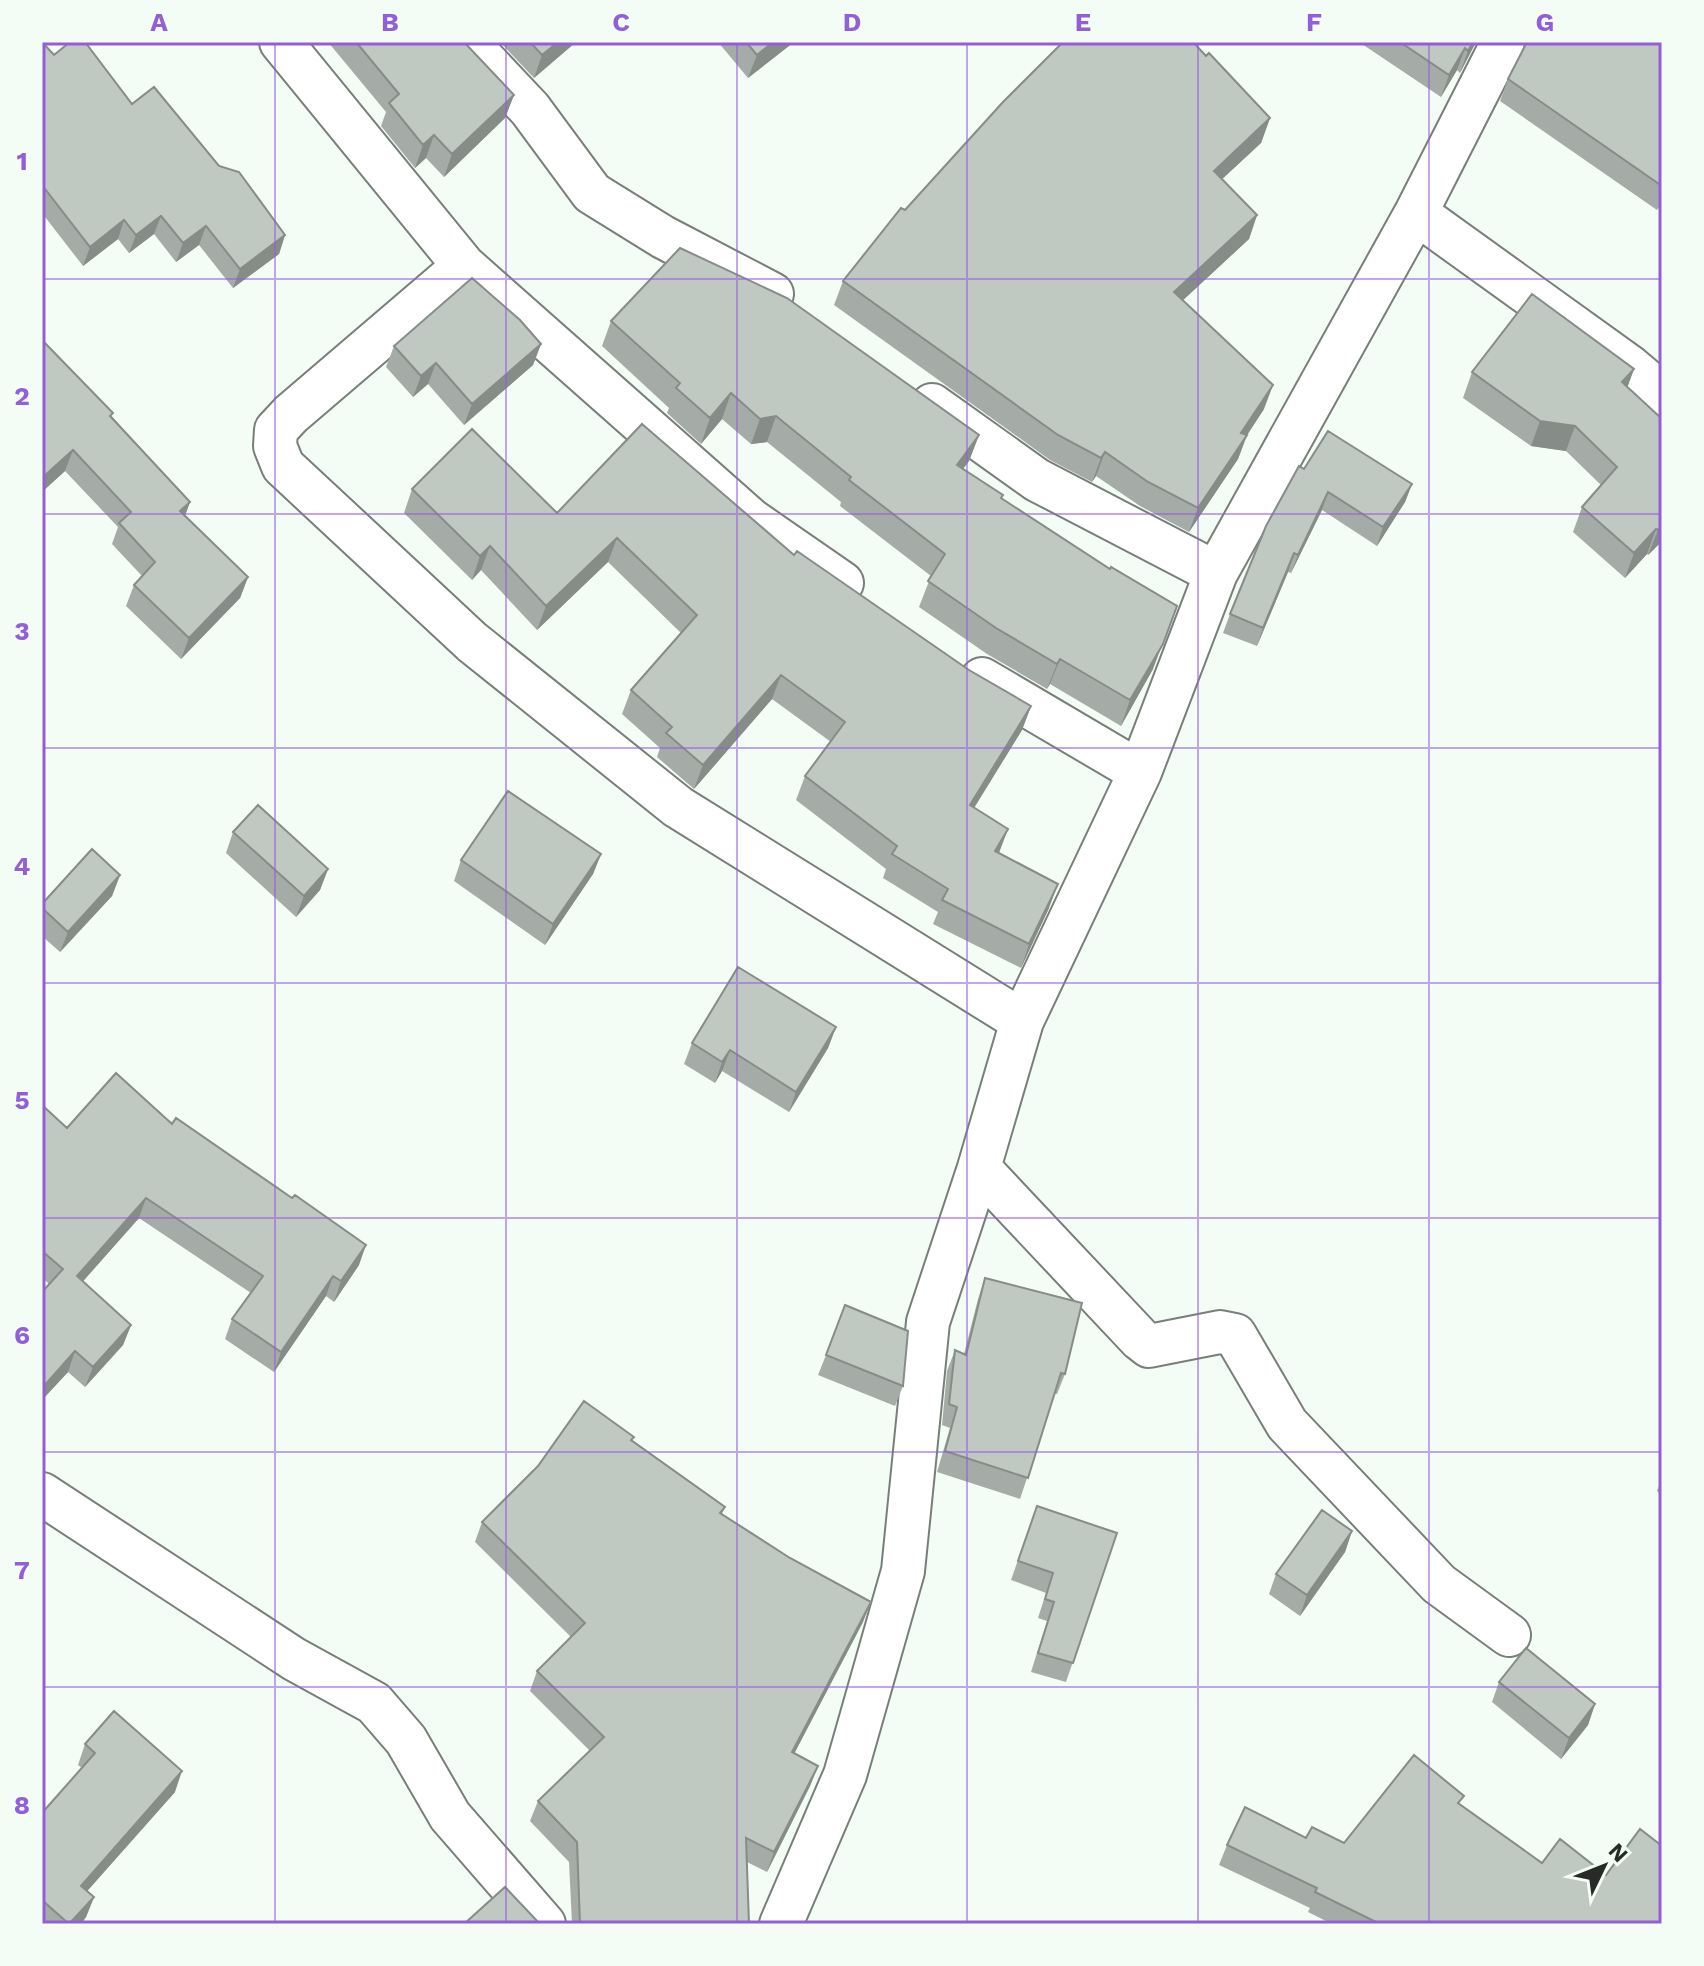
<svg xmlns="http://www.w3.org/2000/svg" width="1704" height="1966" font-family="'Work Sans',sans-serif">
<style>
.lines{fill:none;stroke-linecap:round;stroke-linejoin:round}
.minor-casing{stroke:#787f79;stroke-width:46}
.minor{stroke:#fff;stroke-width:42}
.wall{fill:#a5aca7}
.shaded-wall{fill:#868c88}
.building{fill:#c0c8c2;stroke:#868c88;stroke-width:2}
.grid{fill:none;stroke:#935fd8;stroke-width:2;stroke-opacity:0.55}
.neatline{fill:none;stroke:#935fd8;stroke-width:3}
.grid-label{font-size:26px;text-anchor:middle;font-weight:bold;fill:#935fd8}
</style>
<rect width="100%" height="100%" fill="#f4fcf6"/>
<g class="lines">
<defs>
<path id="minor" d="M281 42 464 266 751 520 842 583
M467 42 530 109 592 193 663 237 772 294
M1416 213 1630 367 1662 394
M464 266 291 414 276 430 275 446 283 466 472 642 678 807 1022 1021
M932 405 1037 480 1216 573
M982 679 1140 772
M979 1168 1140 1339 1149 1346 1220 1332 1235 1335 1287 1424 1439 1584 1509 1635
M42 1494 294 1659 374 1703 406 1740 450 1816 544 1924
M781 1924 845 1775 903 1571 928 1322 979 1168 1022 1021 1140 772 1216 573 1416 213 1503 42"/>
</defs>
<use href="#minor" class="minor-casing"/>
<use href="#minor" class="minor"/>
</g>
<path class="wall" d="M42 42 54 55 132 104 219 166 285 235 279 254 233 288 199 245 176 262 154 234 129 253 118 239 83 266 42 213Z
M328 42H464L514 95 505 118 444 177 426 158 415 168 381 126 386 112Z
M500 42H576L534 78Z
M718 42H794L748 78Z
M1359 42H1476L1460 73 1457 70 1441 97Z
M1662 42V203L1657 210 1500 101 1508 79Z
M1206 56 1270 118 1261 143 1222 179 1257 215 1249 239 1183 300 1264 409 1247 435 1238 459 1189 532 1140 506 1096 476 1092 482 1050 460 834 305 843 281 905 210Z
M611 321 979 435 969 461 963 469 1002 499 1153 669 1121 726 1050 684 1047 689 987 654 919 607 931 576 840 506 841 502 767 442 751 444 722 419 701 444 667 413 669 408 602 346Z
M42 340 190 502 185 516 248 577 240 598 181 659 126 606 134 585 142 576 112 544 118 527 65 471 42 492Z
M541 344 533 365 464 425 428 384 413 397 386 367 394 346Z
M1634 369 1627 387 1662 541 1648 555 1647 554 1625 578 1573 532 1582 507 1601 485 1566 451 1531 446 1463 398 1472 372Z
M1304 469 1412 484 1405 502 1377 546 1322 510 1291 573 1288 572 1257 646 1223 633 1230 614Z
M412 489 794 555 969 670 1031 706 1022 730 974 808 999 853 1049 908 1021 968 933 924 938 912 883 878 886 869 796 800 805 776 831 742 772 699 694 789 657 757 660 748 622 714 631 690 681 633 608 562 537 630 481 570 472 580 404 513Z
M233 832 328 869 320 890 296 917 226 853Z
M601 854 593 874 545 945 454 881 461 860Z
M120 875 112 896 60 952 42 936V904Z
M836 1027 828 1048 789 1112 722 1071 715 1083 684 1064 692 1043Z
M42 1105 67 1128 172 1124 359 1265 334 1302 326 1296 274 1372 225 1339 232 1319 251 1293 139 1218 83 1281 131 1325 123 1345 85 1387 68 1372 42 1400V1292L49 1284 42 1277Z
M985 1278 1065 1374 1057 1394H1055L1020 1499 937 1472 950 1428 942 1425 947 1371 955 1350 964 1354 978 1299Z
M826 1355 903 1386 895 1406 818 1375Z
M632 1440 725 1507 722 1514 863 1622 794 1754 818 1766 810 1786 767 1872 747 1862 749 1924H572L569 1862 530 1821 538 1801 590 1751 530 1691 537 1671 571 1637 475 1542 482 1522Z
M1662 1478V1496L1657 1491Z
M1037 1506 1117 1533 1066 1682 1031 1672 1047 1621 1038 1618 1046 1593 1011 1580Z
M1352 1531 1345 1552 1300 1616 1269 1594 1276 1574Z
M1499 1682 1595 1704 1588 1725 1561 1759 1492 1702Z
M85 1744 175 1792 87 1891 94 1897 86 1917 81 1924H42V1813L82 1768 78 1765Z
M1461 1805 1542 1863 1662 1924H1332L1308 1912 1310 1908 1219 1865 1227 1845 1306 1838 1344 1843Z"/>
<path class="shaded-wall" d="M558 42H576L534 78 542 55Z
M773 42H794L748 78 757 55Z
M1473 42H1476L1460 73 1468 51Z
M1465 48 1457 70 1441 97 1449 75Z
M514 95 505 118 444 177 452 154Z
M1270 118 1261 143 1205 195 1214 171Z
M434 135 426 158 415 168 423 145Z
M1257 215 1249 239 1166 316 1174 292Z
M161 216 154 234 129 253 136 235Z
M124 220 118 239 83 266 90 247Z
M206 226 199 245 176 262 183 243Z
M285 235 279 254 233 288 240 269Z
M541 344 533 365 464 425 472 404Z
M436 363 428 384 413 397 421 376Z
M1634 369 1625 394 1622 382Z
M1273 385 1264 409 1238 449 1247 435 1238 459 1189 532 1198 508 1241 433Z
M731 393 722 419 701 444 710 418Z
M776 416 767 442 751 444 760 419Z
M1540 421 1575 426 1566 451 1531 446Z
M979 435 969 461 947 490 957 465Z
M73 450 65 471 42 492V478Z
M1105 452 1096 476 1092 482 1101 458Z
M1412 484 1405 502 1377 546 1383 527Z
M1328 492 1322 510 1291 573 1298 555Z
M190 502 182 523 180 511Z
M1662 526V541L1648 555 1658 530Z
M1656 529 1647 554 1625 578 1634 553Z
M617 538 608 562 537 630 546 606Z
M490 546 481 570 472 580 480 556Z
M1294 553 1288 572 1257 646 1263 628Z
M248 577 240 598 181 659 189 638Z
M1177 606 1153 669 1121 726 1130 700Z
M1060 659 1050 684 1047 689 1057 664Z
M781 675 772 699 694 789 703 765Z
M1031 706 1022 730 961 829 970 805Z
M1008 829 999 853 995 851Z
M601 854 593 874 545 945 553 924Z
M328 869 320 890 296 917 304 896Z
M120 875 112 896 60 952 68 932Z
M1058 884 1049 908 1021 968 1029 944Z
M836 1027 828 1048 789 1112 796 1092Z
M730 1050 722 1071 715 1083 722 1062Z
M146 1198 139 1218 70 1296 77 1276Z
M366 1245 359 1265 334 1302 341 1281Z
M333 1276 326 1296 274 1372 281 1352Z
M131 1325 123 1345 85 1387 93 1367Z
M75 1351 68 1372 42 1400V1391L44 1386Z
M1352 1531 1345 1552 1300 1616 1307 1595Z
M871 1602 863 1622 784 1773 792 1752Z
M1595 1704 1588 1725 1561 1759 1569 1738Z
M818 1766 810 1786 767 1872 774 1852Z
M182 1771 175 1792 74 1906 81 1886Z
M94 1897 86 1917 81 1924H70Z"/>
<path class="building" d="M42 42 54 55 70 42H85L132 104 154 87 219 166 239 172 285 235 240 269 206 226 183 243 161 216 136 235 124 220 90 247 42 185Z
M356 42H464L514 95 452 154 434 135 423 145 389 103 399 94Z
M530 42H558L542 55Z
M746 42H773L757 55Z
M1063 42H1193L1206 56 1209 53 1270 118 1214 171 1257 215 1174 292 1273 385 1241 433 1247 435 1198 508 1148 482 1105 452 1101 458 1058 435 843 281 901 208 905 210 1003 102Z
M1400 42H1473L1468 51 1465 48 1449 75Z
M1527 42H1662V186L1508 79Z
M680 248 787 298 979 435 957 465 1003 495 1001 498 1110 569 1111 567 1177 606 1163 644 1130 700 1060 659 1057 664 996 628 928 581 945 554 849 480 851 477 776 416 760 419 731 393 710 418 676 388 680 383 611 321Z
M472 278 520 320 541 344 472 404 436 363 421 376 394 346Z
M1532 294 1634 369 1622 382 1662 419V526L1658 530 1656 529 1634 553 1582 507 1617 467 1575 426 1540 421 1472 372Z
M42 340 113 413 110 416 190 502 180 511 248 577 189 638 134 585 155 562 119 523 131 512 73 450 42 478Z
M642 424 794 555 797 551 969 670 1031 706 970 805 1008 829 995 851 1058 884 1029 944 942 900 948 889 892 854 897 846 805 776 845 722 781 675 703 765 666 733 672 727 631 690 697 615 617 538 546 606 490 546 480 556 412 489 472 429 557 513Z
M1328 431 1412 484 1383 527 1328 492 1298 555 1294 553 1263 628 1230 614 1266 526 1299 466 1304 469Z
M508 791 601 854 553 924 461 860Z
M258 805 328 869 304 896 233 832Z
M92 849 120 875 68 932 42 908V904Z
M738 967 836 1027 796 1092 730 1050 722 1062 692 1043Z
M116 1073 172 1124 176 1118 292 1198 295 1195 366 1245 341 1281 333 1276 281 1352 232 1319 263 1276 146 1198 77 1276 131 1325 93 1367 75 1351 44 1386 42 1384V1292L63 1269 42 1251V1105L67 1128Z
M985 1278 1082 1303 1065 1374 1061 1373 1028 1478 945 1451 957 1407 949 1404 955 1350 966 1355Z
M845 1305 908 1331 903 1386 826 1355Z
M584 1401 634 1437 631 1440 725 1507 720 1513 790 1558 871 1602 792 1752 818 1766 774 1852 746 1838 749 1924H580L577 1842 538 1801 604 1737 537 1671 585 1623 482 1522 538 1466Z
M1037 1506 1117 1533 1073 1663 1038 1653 1054 1602 1045 1599 1053 1573 1018 1561Z
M1322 1510 1352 1531 1307 1595 1276 1574Z
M1526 1648 1595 1704 1569 1738 1499 1682Z
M114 1711 182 1771 81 1886 94 1897 69 1924 42 1900V1813L95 1753 85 1744Z
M1414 1755 1464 1796 1458 1803 1542 1863 1560 1839 1606 1875 1640 1829 1662 1846V1924H1380L1315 1892 1317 1888 1227 1845 1245 1807 1306 1838 1312 1827 1344 1843Z
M505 1887 540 1924H464Z"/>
<path class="grid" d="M275 42V1924M506 42V1924M737 42V1924M967 42V1924M1198 42V1924M1429 42V1924M42 279H1662M42 514H1662M42 748H1662M42 983H1662M42 1218H1662M42 1452H1662M42 1687H1662"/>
<rect width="1704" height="1966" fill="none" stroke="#f4fcf6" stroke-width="88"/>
<g transform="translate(1604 1866) rotate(47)" stroke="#f4fcf6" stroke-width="6" paint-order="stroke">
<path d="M0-6L14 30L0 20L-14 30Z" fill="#272a27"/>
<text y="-12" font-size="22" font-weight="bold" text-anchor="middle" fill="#272a27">N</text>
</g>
<rect x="44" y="44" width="1616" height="1878" class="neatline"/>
<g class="grid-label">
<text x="159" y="31">A</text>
<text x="390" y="31">B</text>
<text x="621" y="31">C</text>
<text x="852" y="31">D</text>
<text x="1083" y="31">E</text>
<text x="1314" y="31">F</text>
<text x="1545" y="31">G</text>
<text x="22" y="170">1</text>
<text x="22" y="405">2</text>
<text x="22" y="640">3</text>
<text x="22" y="875">4</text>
<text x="22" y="1109">5</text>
<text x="22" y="1344">6</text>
<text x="22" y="1579">7</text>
<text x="22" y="1814">8</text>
</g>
</svg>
